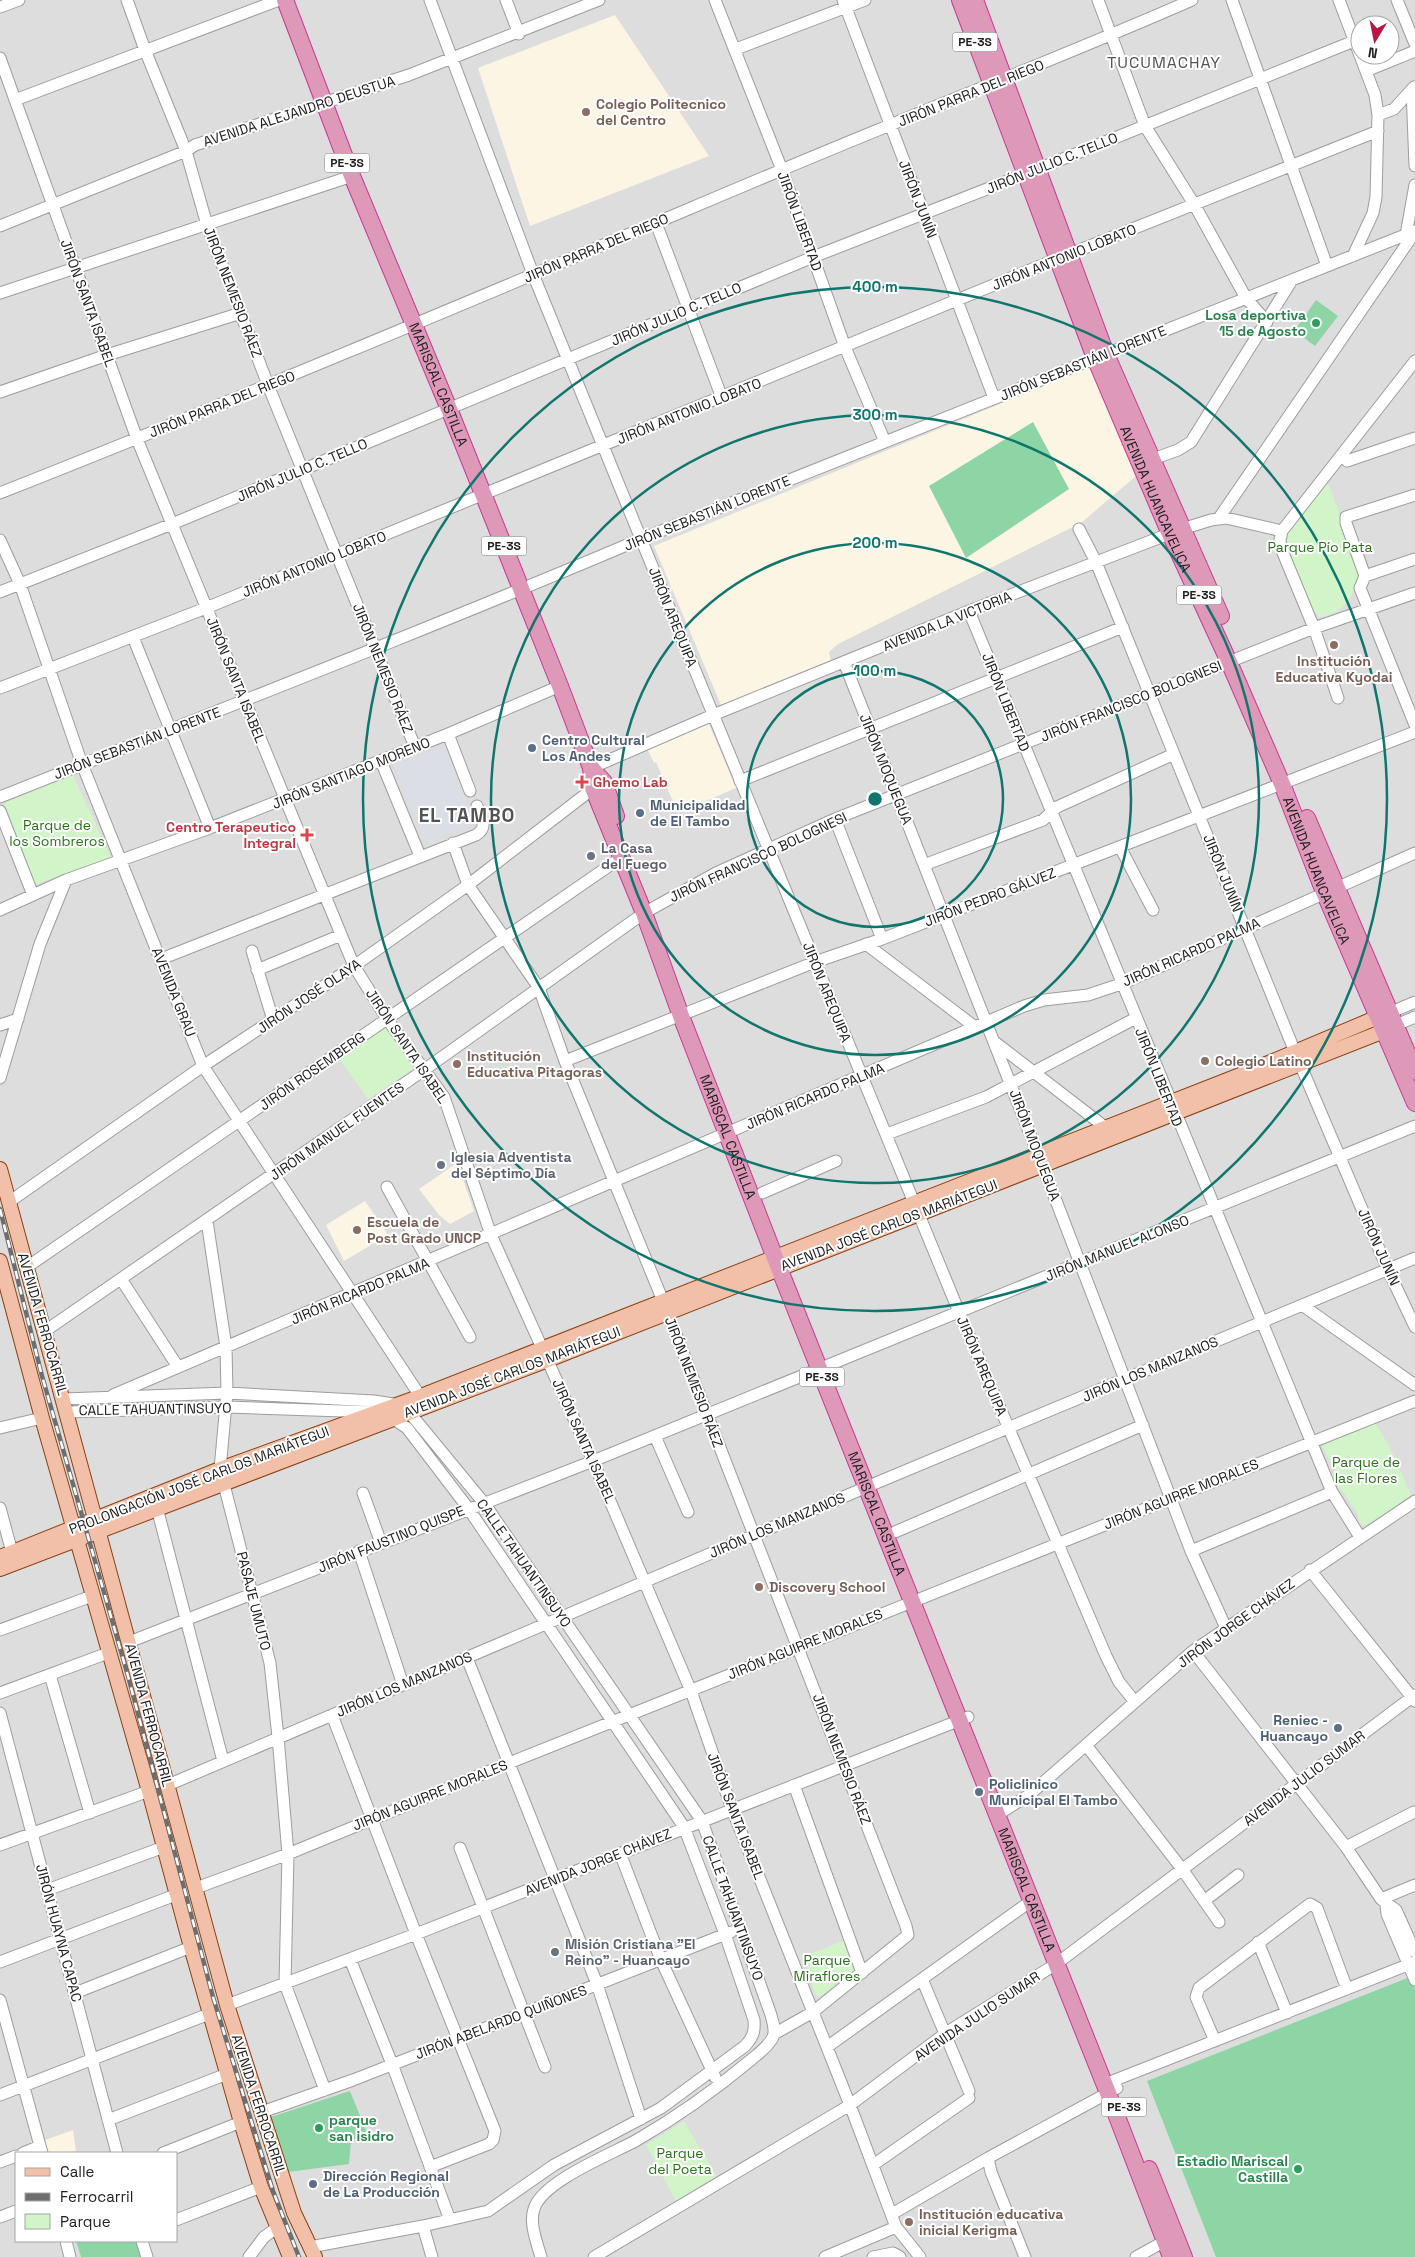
<svg xmlns="http://www.w3.org/2000/svg" width="1415" height="2257" font-family="'Space Grotesk',sans-serif">
<style>
.residential{fill:#dedddd;fill-rule:evenodd}
.education{fill:#fcf5e4}
.park{fill:#d2f4c9}
.pitch{fill:#8ed5a6}
.plaza{fill:#dbdee5}
.lines{fill:none;stroke-linecap:round;stroke-linejoin:round}
.minor-casing{stroke:#9d9d9d;stroke-width:13}
.major-casing{stroke:#8b4111;stroke-width:16}
.highway-casing{stroke:#c83991;stroke-width:18}
.minor{stroke:#fff;stroke-width:11}
.major{stroke:#f2bfa9;stroke-width:14}
.highway{stroke:#de98b8;stroke-width:16}
.rail-casing{stroke:#6e6e6e;stroke-width:4.5}
.rail{stroke:#fff;stroke-width:2.5;stroke-dasharray:8;stroke-linecap:butt}
.ring{fill:none;stroke:#0f766e;stroke-width:2.5}
.education-dot{fill:#8d6e63;stroke:#fff;stroke-width:2}
.leisure-dot{fill:#2e9e5b;stroke:#fff;stroke-width:2}
.service-dot{fill:#5c6f8a;stroke:#fff;stroke-width:2}
.health-dot{fill:#e0444e;stroke:#fff;stroke-width:2}
.worship-dot{fill:#6b7280;stroke:#fff;stroke-width:2}
.labels{text-anchor:middle;dominant-baseline:central;stroke-width:4;stroke-linejoin:round;paint-order:stroke}
.shield{fill:#fff;stroke:#636363;stroke-width:1}
.shield-label{font-size:12px;font-weight:bold;fill:#202020}
.street-label{font-size:14px;fill:#202020;stroke:#fff}
.education-label{font-size:14px;font-weight:bold;fill:#785e54;stroke:#fff;text-anchor:start}
.leisure-label{font-size:14px;font-weight:bold;fill:#27864d;stroke:#fff;text-anchor:end}
.park-label{font-size:14px;fill:#297318;stroke:#fff}
.service-label{font-size:14px;font-weight:bold;fill:#4e5e75;stroke:#fff;text-anchor:start}
.health-label{font-size:14px;font-weight:bold;fill:#be3a42;stroke:#fff;text-anchor:start}
.worship-label{font-size:14px;font-weight:bold;fill:#5b616d;stroke:#fff;text-anchor:start}
.quarter-label{font-size:16px;letter-spacing:1px;fill:#535353;stroke:#fff}
.district-label{font-size:19px;font-weight:bold;letter-spacing:1px;fill:#535353;stroke:#fff}
.centre{fill:#0f766e;stroke:#fff;stroke-width:2.5}
.ring-label{font-size:15px;text-anchor:middle;font-weight:bold;fill:#0f766e;stroke:#fff;stroke-width:4;stroke-linejoin:round;paint-order:stroke}
</style>
<rect width="100%" height="100%" fill="#efeae7"/>
<path class="residential" d="M0 0H1415V2257H0ZM1360 25H1390V55H1360ZM16 2153H176V2241H16Z"/>
<path class="education" d="M615 15 709 156 530 226 478 68Z
M1090 367 1136 476 1081 523 838 644 829 652 831 664 721 705 654 546Z
M708 722 736 788 678 813 656 762 654 763 647 748Z
M457 1163 474 1211 450 1224 439 1215 419 1189Z
M365 1201 388 1235 344 1261 326 1225Z
M73 2130 76 2151 65 2153H48L45 2140Z"/>
<path class="park" d="M1328 483 1361 570C1352 594 1349 612 1320 617L1310 606 1285 543 1289 530Z
M73 775 111 857 34 885 5 803Z
M385 1027 414 1068 368 1099 339 1058Z
M1375 1423 1388 1444 1412 1497 1364 1526 1358 1521V1515L1345 1494 1337 1486 1336 1475 1321 1443Z
M848 1939 858 1967 819 1997 814 1992 805 1956Z
M684 2121 716 2176 676 2201 646 2145Z"/>
<path class="pitch" d="M1316 300 1338 316 1315 346 1294 331Z
M1033 422 1069 489 966 558 929 486Z
M1410 1977 1415 1990V2257H1216L1147 2081Z
M350 2091 369 2138 351 2140 349 2164 288 2172 271 2117Z
M76 2241H136L141 2257H81Z"/>
<path class="plaza" d="M444 745 475 824 425 842 394 765Z"/>
<g class="lines">
<defs>
<path id="minor" d="M127 0 145 50 186 151 207 225 268 385 415 747
M430 0 533 274 641 539 959 1312 1106 1656 1119 1682 1135 1702
M506 0 519 34
M715 0 782 170 845 347 885 442
M843 0 994 398
M1098 0 1145 126 1194 204 1246 298 1267 322
M1232 0 1327 266
M1339 0 1375 95 1378 115 1376 197 1373 213 1353 256
M1397 0 1415 44
M0 7 19 0
M736 49 865 0
M0 58 137 439 354 966 387 1019 444 1097 491 1235 593 1461 691 1691 732 1809 850 2105 896 2227 920 2257
M1366 71 1415 51
M1412 89 1415 166
M15 100 279 0
M1378 115 1394 109 1414 87
M656 223 722 398
M0 226 186 151 195 145 409 75 599 0
M1406 235 1415 185
M0 293 352 176
M0 392 107 355 241 313
M1153 459 1178 450 1191 442 1292 280
M1347 461 1415 438
M0 493C261 390 520 280 779 171 916 113 1055 60 1192 0
M1219 518 1415 232
M1079 529 1096 562 1295 1052 1388 1270 1415 1327
M0 540 20 584 82 764 203 1066 424 1402
M1415 559 1365 576 1360 588 1415 725
M1365 576 1346 523V517L1415 495
M0 592 172 524 813 257 1038 169 1354 41
M969 611 1332 1492 1360 1537
M133 637 210 828
M844 662 1038 1154 1191 1551 1226 1628
M0 688 206 608 1057 259 1378 131
M1338 698 1314 628 1281 548 1280 540 1282 531 1415 361
M448 734 470 791
M381 761 420 856
M591 768 713 715 969 611 1182 529 1211 520 1226 518 1282 531
M740 781 1123 627
M0 797C214 712 429 629 641 539L1415 231
M0 811 33 895
M835 819 882 939
M453 843 468 885 539 988 565 1061 663 1301 906 1926 908 1935 813 2012 774 2034
M1120 847 1153 910
M924 865 1043 820 1057 807 1174 754
M0 910 66 880 210 828 448 734 560 686
M866 944 975 1027
M252 951 273 1020
M161 959 476 835C489 827 481 818 477 806
M257 970 341 935
M1384 1015 1415 1002
M0 1025 18 1019
M1389 1028 1415 1017
M996 1043 1105 1127
M565 1061 815 962 882 939 1415 732
M0 1078 40 944 66 880
M887 1134 986 1097 1136 1018
M387 1187 470 1337
M762 1193 836 1161
M9 1202 203 1066 354 966 468 885 599 784
M207 1221 226 1347 227 1393 220 1469 270 1663 278 1737 288 1854 285 1984 325 2090
M27 1267 622 857
M121 1279 178 1367
M1302 1305 1415 1385
M45 1331 424 1070 644 913 716 873 835 819 1314 628 1415 593
M113 1395 1024 1006 1044 1000 1088 995 1121 984 1415 853
M64 1399 227 1393 374 1401 399 1405 409 1412 484 1503 702 1821 771 2015C773 2023 776 2030 773 2037 769 2046 759 2053 752 2059 716 2089 677 2117 637 2140 612 2154 542 2181 534 2209 529 2223 537 2243 541 2257
M68 1412 227 1407 373 1412
M0 1428 42 1418
M655 1436 688 1512
M363 1493 381 1543
M0 1508 12 1552
M157 1508 223 1761
M895 1532 1143 1425
M359 1551 403 1685
M1191 1551 1332 1492
M1310 1570 1415 1701
M0 1630 92 1596
M129 1642 593 1461 1415 1126
M1193 1651 1346 1847 1381 1899 1396 1910 1415 1952
M467 1658 597 1984 641 2119
M50 1675 90 1813
M0 1693 108 1653
M0 1713 117 2153
M332 1715 416 1934 495 2131 493 2140 489 2144 430 2167
M1086 1745 1182 1869 1219 1922
M168 1785 876 1483 1415 1258
M794 1785 862 1973
M997 1815 1029 1795 1193 1651 1415 1501
M0 1845 149 1791
M1346 1847 1414 1812
M460 1848 545 2067
M620 1853 661 1960 715 2077
M196 1888 288 1854 509 1763 1415 1401
M47 1890 164 1847
M1381 1899 1415 1885
M1204 1901 1238 1875
M1386 1905 1387 1914 1415 1980
M1258 1942 1287 2013
M350 1959 392 2064 450 2220
M0 1962 178 1894
M922 1979 969 2091
M75 1993 191 1947
M0 2000 42 2153
M227 2005 416 1934 968 1717
M1215 2041 1196 1997 1199 1988 1310 1904 1317 1908 1347 1989
M827 2047 1031 1901
M1105 2084 1415 1962
M0 2095 209 2014
M262 2112 353 2080 731 1932
M108 2120 227 2074
M23 2153 40 2146
M163 2153 241 2122
M988 2158 991 2172 1025 2257
M0 2162 16 2156
M873 2165 969 2098
M892 2214 988 2158 1117 2088
M0 2217 16 2211
M176 2220 261 2187
M423 2226 432 2257
M66 2241 70 2257
M142 2241 147 2257
M310 2247 423 2226 488 2211 554 2165 661 2108 745 2046C753 2037 755 2032 754 2020L725 1934 684 1827 468 1508 407 1428 389 1416
M249 2257 264 2237 278 2227
M594 2257 850 2105 946 2033 1056 1964 1415 1695
M825 2257 896 2227
M873 2257 893 2253 900 2257
M1136 2257 1165 2241"/>
<path id="major" d="M0 1169 227 2005 294 2213 315 2257
M0 1261 42 1418 149 1791 191 1947 241 2122 261 2187 290 2257
M0 1557 220 1469 421 1396 1240 1075 1378 1017
M0 1569 548 1360 1384 1031"/>
<g id="highway">
<path id="s1" d="M285 0 352 176 449 409 560 686 591 768 593 788 644 913 681 1016 779 1268 1108 2093 1171 2257"/>
<path id="s2" d="M960 0 1095 358 1170 534 1229 662 1282 784 1324 892 1415 1103"/>
<path d="M975 0 1106 354 1221 616"/>
<path d="M591 768 604 782 616 816"/>
<path d="M1307 818 1415 1071"/>
<path d="M1149 2169 1184 2257"/>
</g>
</defs>
<use href="#minor" class="minor-casing"/>
<use href="#major" class="major-casing"/>
<use href="#highway" class="highway-casing"/>
<use href="#minor" class="minor"/>
<use href="#major" class="major"/>
<use href="#highway" class="highway"/>
<defs>
<path id="rail" d="M0 1209 42 1376 128 1676 213 1997 273 2191 299 2257"/>
</defs>
<use href="#rail" class="rail-casing"/>
<use href="#rail" class="rail"/>
</g>
<g class="ring">
<circle cx="875" cy="799" r="128"/>
<circle cx="875" cy="799" r="256"/>
<circle cx="875" cy="799" r="384"/>
<circle cx="875" cy="799" r="512"/>
</g>
<g class="education-dot">
<circle cx="586" cy="112" r="5"/>
<circle cx="1334" cy="645" r="5"/>
<circle cx="1205" cy="1061" r="5"/>
<circle cx="457" cy="1064" r="5"/>
<circle cx="357" cy="1230" r="5"/>
<circle cx="759" cy="1587" r="5"/>
<circle cx="909" cy="2222" r="5"/>
</g>
<g class="leisure-dot">
<circle cx="1316" cy="323" r="5"/>
<circle cx="319" cy="2128" r="5"/>
<circle cx="1298" cy="2169" r="5"/>
</g>
<g class="service-dot">
<circle cx="532" cy="748" r="5"/>
<circle cx="640" cy="813" r="5"/>
<circle cx="1338" cy="1728" r="5"/>
<circle cx="979" cy="1792" r="5"/>
<circle cx="313" cy="2184" r="5"/>
</g>
<g class="health-dot">
<path d="M579.5 774.5h5v5h5v5h-5v5h-5v-5h-5v-5h5z"/>
<path d="M304.5 827.5h5v5h5v5h-5v5h-5v-5h-5v-5h5z"/>
</g>
<g class="worship-dot">
<circle cx="591" cy="856" r="5"/>
<circle cx="441" cy="1165" r="5"/>
<circle cx="555" cy="1952" r="5"/>
</g>
<g class="labels">
<g class="shield">
<rect x="952.5" y="32.5" width="45" height="19" rx="4"/>
<rect x="324.5" y="153.5" width="45" height="19" rx="4"/>
<rect x="481.5" y="536.5" width="45" height="19" rx="4"/>
<rect x="1176.5" y="585.5" width="45" height="19" rx="4"/>
<rect x="799.5" y="1367.5" width="45" height="19" rx="4"/>
<rect x="1101.5" y="2097.5" width="45" height="19" rx="4"/>
</g>
<g class="shield-label">
<text x="975" y="42">PE-3S</text>
<text x="347" y="163">PE-3S</text>
<text x="504" y="546">PE-3S</text>
<text x="1199" y="595">PE-3S</text>
<text x="822" y="1377">PE-3S</text>
<text x="1124" y="2107">PE-3S</text>
</g>
<g class="street-label">
<text transform="translate(971 93) rotate(-22)">JIRÓN PARRA DEL RIEGO</text>
<text transform="translate(299 111) rotate(-18)">AVENIDA ALEJANDRO DEUSTUA</text>
<text transform="translate(1052 163) rotate(-22)">JIRÓN JULIO C. TELLO</text>
<text transform="translate(918 199) rotate(69)">JIRÓN JUNÍN</text>
<text transform="translate(800 221) rotate(70)">JIRÓN LIBERTAD</text>
<text transform="translate(596 248) rotate(-23)">JIRÓN PARRA DEL RIEGO</text>
<text transform="translate(1064 257) rotate(-22)">JIRÓN ANTONIO LOBATO</text>
<text transform="translate(233 292) rotate(69)">JIRÓN NEMESIO RÁEZ</text>
<text transform="translate(88 303) rotate(70)">JIRÓN SANTA ISABEL</text>
<text transform="translate(676 314) rotate(-23)">JIRÓN JULIO C. TELLO</text>
<text transform="translate(1083 363) rotate(-22)">JIRÓN SEBASTIÁN LORENTE</text>
<text stroke="none"><textPath href="#s1" startOffset="414">MARISCAL CASTILLA</textPath></text>
<text transform="translate(222 404) rotate(-22)">JIRÓN PARRA DEL RIEGO</text>
<text transform="translate(689 411) rotate(-22)">JIRÓN ANTONIO LOBATO</text>
<text transform="translate(302 470) rotate(-23)">JIRÓN JULIO C. TELLO</text>
<text stroke="none"><textPath href="#s2" startOffset="536">AVENIDA HUANCAVELICA</textPath></text>
<text transform="translate(707 513) rotate(-22)">JIRÓN SEBASTIÁN LORENTE</text>
<text transform="translate(314 564) rotate(-22)">JIRÓN ANTONIO LOBATO</text>
<text transform="translate(673 617) rotate(68)">JIRÓN AREQUIPA</text>
<text transform="translate(947 621) rotate(-22)">AVENIDA LA VICTORIA</text>
<text transform="translate(383 668) rotate(68)">JIRÓN NEMESIO RÁEZ</text>
<text transform="translate(236 680) rotate(68)">JIRÓN SANTA ISABEL</text>
<text transform="translate(1131 701) rotate(-22)">JIRÓN FRANCISCO BOLOGNESI</text>
<text transform="translate(1006 702) rotate(68)">JIRÓN LIBERTAD</text>
<text transform="translate(137 743) rotate(-21)">JIRÓN SEBASTIÁN LORENTE</text>
<text transform="translate(886 769) rotate(68)">JIRÓN MOQUEGUA</text>
<text transform="translate(351 773) rotate(-22)">JIRÓN SANTIAGO MORENO</text>
<text transform="translate(758 857) rotate(-25)">JIRÓN FRANCISCO BOLOGNESI</text>
<text stroke="none"><textPath href="#s2" startOffset="941">AVENIDA HUANCAVELICA</textPath></text>
<text transform="translate(1223 873) rotate(68)">JIRÓN JUNÍN</text>
<text transform="translate(990 897) rotate(-21)">JIRÓN PEDRO GÁLVEZ</text>
<text transform="translate(1191 952) rotate(-24)">JIRÓN RICARDO PALMA</text>
<text transform="translate(174 992) rotate(68)">AVENIDA GRAU</text>
<text transform="translate(827 992) rotate(68)">JIRÓN AREQUIPA</text>
<text transform="translate(309 996) rotate(-34)">JIRÓN JOSÉ OLAYA</text>
<text transform="translate(407 1046) rotate(56)">JIRÓN SANTA ISABEL</text>
<text transform="translate(312 1071) rotate(-35)">JIRÓN ROSEMBERG</text>
<text transform="translate(1159 1077) rotate(68)">JIRÓN LIBERTAD</text>
<text transform="translate(815 1096) rotate(-23)">JIRÓN RICARDO PALMA</text>
<text transform="translate(337 1131) rotate(-35)">JIRÓN MANUEL FUENTES</text>
<text stroke="none"><textPath href="#s1" startOffset="1221">MARISCAL CASTILLA</textPath></text>
<text transform="translate(1035 1145) rotate(69)">JIRÓN MOQUEGUA</text>
<text transform="translate(889 1225) rotate(-21)">AVENIDA JOSÉ CARLOS MARIÁTEGUI</text>
<text transform="translate(1379 1247) rotate(66)">JIRÓN JUNÍN</text>
<text transform="translate(1117 1248) rotate(-22)">JIRÓN MANUEL ALONSO</text>
<text transform="translate(360 1291) rotate(-23)">JIRÓN RICARDO PALMA</text>
<text transform="translate(43 1324) rotate(74)">AVENIDA FERROCARRIL</text>
<text transform="translate(982 1366) rotate(67)">JIRÓN AREQUIPA</text>
<text transform="translate(1150 1369) rotate(-23)">JIRÓN LOS MANZANOS</text>
<text transform="translate(512 1372) rotate(-21)">AVENIDA JOSÉ CARLOS MARIÁTEGUI</text>
<text transform="translate(694 1382) rotate(69)">JIRÓN NEMESIO RÁEZ</text>
<text transform="translate(155 1409) rotate(-1)">CALLE TAHUANTINSUYO</text>
<text transform="translate(584 1441) rotate(66)">JIRÓN SANTA ISABEL</text>
<text transform="translate(199 1480) rotate(-21)">PROLONGACIÓN JOSÉ CARLOS MARIÁTEGUI</text>
<text transform="translate(1181 1494) rotate(-22)">JIRÓN AGUIRRE MORALES</text>
<text stroke="none"><textPath href="#s1" startOffset="1626">MARISCAL CASTILLA</textPath></text>
<text transform="translate(777 1525) rotate(-23)">JIRÓN LOS MANZANOS</text>
<text transform="translate(391 1539) rotate(-22)">JIRÓN FAUSTINO QUISPE</text>
<text transform="translate(524 1563) rotate(55)">CALLE TAHUANTINSUYO</text>
<text transform="translate(254 1601) rotate(76)">PASAJE UMUTO</text>
<text transform="translate(1236 1623) rotate(-36)">JIRÓN JORGE CHÁVEZ</text>
<text transform="translate(805 1644) rotate(-22)">JIRÓN AGUIRRE MORALES</text>
<text transform="translate(404 1684) rotate(-23)">JIRÓN LOS MANZANOS</text>
<text transform="translate(149 1715) rotate(75)">AVENIDA FERROCARRIL</text>
<text transform="translate(842 1759) rotate(69)">JIRÓN NEMESIO RÁEZ</text>
<text transform="translate(1304 1778) rotate(-37)">AVENIDA JULIO SUMAR</text>
<text transform="translate(430 1795) rotate(-22)">JIRÓN AGUIRRE MORALES</text>
<text transform="translate(736 1816) rotate(69)">JIRÓN SANTA ISABEL</text>
<text transform="translate(598 1862) rotate(-22)">AVENIDA JORGE CHÁVEZ</text>
<text stroke="none"><textPath href="#s1" startOffset="2031">MARISCAL CASTILLA</textPath></text>
<text transform="translate(733 1908) rotate(70)">CALLE TAHUANTINSUYO</text>
<text transform="translate(59 1933) rotate(75)">JIRÓN HUAYNA CAPAC</text>
<text transform="translate(977 2016) rotate(-34)">AVENIDA JULIO SUMAR</text>
<text transform="translate(501 2022) rotate(-21)">JIRÓN ABELARDO QUIÑONES</text>
<text transform="translate(259 2105) rotate(72)">AVENIDA FERROCARRIL</text>
</g>
<g class="education-label">
<text x="596" y="104">Colegio Politecnico<tspan x="596" dy="16">del Centro</tspan></text>
<text x="1334" y="661" text-anchor="middle">Institución<tspan x="1334" dy="16">Educativa Kyodai</tspan></text>
<text x="467" y="1056">Institución<tspan x="467" dy="16">Educativa Pitagoras</tspan></text>
<text x="1215" y="1061">Colegio Latino</text>
<text x="367" y="1222">Escuela de<tspan x="367" dy="16">Post Grado UNCP</tspan></text>
<text x="769" y="1587">Discovery School</text>
<text x="919" y="2214">Institución educativa<tspan x="919" dy="16">inicial Kerigma</tspan></text>
</g>
<g class="leisure-label">
<text x="1306" y="315">Losa deportiva<tspan x="1306" dy="16">15 de Agosto</tspan></text>
<text x="329" y="2120" text-anchor="start">parque<tspan x="329" dy="16">san isidro</tspan></text>
<text x="1288" y="2161">Estadio Mariscal<tspan x="1288" dy="16">Castilla</tspan></text>
</g>
<g class="park-label">
<text x="1320" y="547">Parque Pío Pata</text>
<text x="57" y="825">Parque de<tspan x="57" dy="16">los Sombreros</tspan></text>
<text x="1366" y="1462">Parque de<tspan x="1366" dy="16">las Flores</tspan></text>
<text x="827" y="1960">Parque<tspan x="827" dy="16">Miraflores</tspan></text>
<text x="680" y="2153">Parque<tspan x="680" dy="16">del Poeta</tspan></text>
</g>
<g class="service-label">
<text x="542" y="740">Centro Cultural<tspan x="542" dy="16">Los Andes</tspan></text>
<text x="650" y="805">Municipalidad<tspan x="650" dy="16">de El Tambo</tspan></text>
<text x="1328" y="1720" text-anchor="end">Reniec -<tspan x="1328" dy="16">Huancayo</tspan></text>
<text x="989" y="1784">Policlinico<tspan x="989" dy="16">Municipal El Tambo</tspan></text>
<text x="323" y="2176">Dirección Regional<tspan x="323" dy="16">de La Producción</tspan></text>
</g>
<g class="health-label">
<text x="593" y="782">Ghemo Lab</text>
<text x="296" y="827" text-anchor="end">Centro Terapeutico<tspan x="296" dy="16">Integral</tspan></text>
</g>
<g class="worship-label">
<text x="601" y="848">La Casa<tspan x="601" dy="16">del Fuego</tspan></text>
<text x="451" y="1157">Iglesia Adventista<tspan x="451" dy="16">del Séptimo Día</tspan></text>
<text x="565" y="1944">Misión Cristiana "El<tspan x="565" dy="16">Reino" - Huancayo</tspan></text>
</g>
<g class="quarter-label">
<text x="1164" y="62">TUCUMACHAY</text>
</g>
<g class="district-label">
<text x="467" y="815">EL TAMBO</text>
</g>
</g>
<circle cx="875" cy="799" r="8" class="centre"/>
<g class="ring-label">
<text x="875" y="292">400 m</text>
<text x="875" y="420">300 m</text>
<text x="875" y="548">200 m</text>
<text x="875" y="676">100 m</text>
</g>
<rect x="15" y="2152" width="162" height="90" fill="#ffffff" stroke="#a6a6a6"/>
<rect x="25" y="2168" width="25" height="8" fill="#f2bfa9" stroke="#a6a6a6"/>
<text x="60" y="2177" font-size="15" fill="#202020">Calle</text>
<rect x="25" y="2193" width="25" height="8" fill="#6e6e6e" stroke="#a6a6a6"/>
<text x="60" y="2202" font-size="15" fill="#202020">Ferrocarril</text>
<rect x="25" y="2214" width="25" height="15" fill="#d2f4c9" stroke="#a6a6a6"/>
<text x="60" y="2227" font-size="15" fill="#202020">Parque</text>
<g transform="translate(1375 40) rotate(190)"><circle r="24" fill="#ffffff" stroke="#a6a6a6"/>
<path d="M0-4L9 19L0 12L-9 19Z" fill="#b91642"/>
<text y="-8" font-size="14" font-weight="bold" text-anchor="middle" fill="#202020">N</text>
</g>
</svg>
